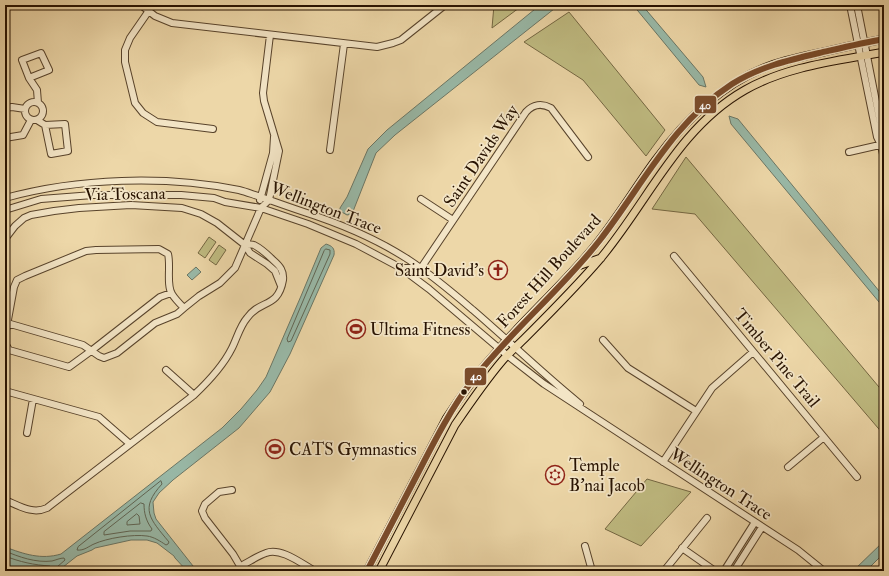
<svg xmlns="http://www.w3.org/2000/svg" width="889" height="576" font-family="'IM FELL Double Pica',serif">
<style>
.green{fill:#c0bc82;stroke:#746742}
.water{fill:#99baa9;stroke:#6b7766}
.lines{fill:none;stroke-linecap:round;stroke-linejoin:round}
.shore{stroke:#606655;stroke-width:1}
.minor-casing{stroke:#58432b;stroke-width:8}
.major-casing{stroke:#271201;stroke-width:9}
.minor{stroke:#f3e5c6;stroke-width:6}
.major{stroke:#edd7a8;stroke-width:7}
.bus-1-casing{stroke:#f3e5c6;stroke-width:9}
.bus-1{stroke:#7a4b2a;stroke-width:6}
.bus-dot{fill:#271201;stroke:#f3e5c6;stroke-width:1.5}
.labels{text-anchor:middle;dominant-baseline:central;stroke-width:3.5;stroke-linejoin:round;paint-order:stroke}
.street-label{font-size:17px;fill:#271201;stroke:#f3e5c6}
.poi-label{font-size:17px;fill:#271201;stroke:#f3e5c6;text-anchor:start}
.line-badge{stroke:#f3e5c6;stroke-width:1.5}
.badge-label{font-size:11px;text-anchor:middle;font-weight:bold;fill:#fff}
</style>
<rect width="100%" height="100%" fill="#edd7a8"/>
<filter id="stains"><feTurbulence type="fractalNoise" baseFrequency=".005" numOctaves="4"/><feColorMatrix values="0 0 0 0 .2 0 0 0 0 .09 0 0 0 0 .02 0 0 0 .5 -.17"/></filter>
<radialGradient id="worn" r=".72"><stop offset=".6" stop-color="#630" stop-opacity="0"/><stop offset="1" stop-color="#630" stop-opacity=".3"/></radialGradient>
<path class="green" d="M494 5H523L492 28Z
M569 12 665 130 646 156 583 80 524 42Z
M686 157 884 393V435L695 214 652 209Z
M209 237 216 242 205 258 198 253Z
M219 245 226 250 216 265 209 260Z
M647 479 691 492 641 546 605 529Z"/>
<path class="water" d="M540 5H559L395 135 376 153 352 214 347 215 340 211V208L347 197 368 149 387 130Z
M633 5H642L703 77 706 87 699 85Z
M729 116 738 119 884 297V308L731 124Z
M326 244C332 246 335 248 334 255L290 354 270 392 239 428 173 480 159 493 153 502 154 513 156 519 197 571H187L175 558 174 556 157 543 147 540H131L95 548 92 550 77 556 58 571H5V547C24 554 41 560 61 554L222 428 241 409 257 390 266 377 301 296 321 248Z
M196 267 201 272 192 280 187 275Z
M884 541V553L866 571H853Z"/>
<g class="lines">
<path class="shore" d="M326 249 330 250V254L291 341 288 342 287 339 324 251Z
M161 481 162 484C139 509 150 519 169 542L168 544 166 545C160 541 154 537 147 536 133 534 107 538 94 544 89 546 84 551 77 550L78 547Z
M141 503 144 504C144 513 146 521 152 529L151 531H130L104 535V532Z
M137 514 139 516 140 524 127 525V522Z
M5 551C19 557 36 563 52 561 56 560 60 558 64 558L65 560 57 567 56 571
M5 556C20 562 34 565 50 566L51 571"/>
<defs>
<path id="minor" d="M141 5 155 16 172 23 377 47 393 43 401 40 445 5
M850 5 877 137 881 145 884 159
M857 5 883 137 881 145
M148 12 130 38 125 50V62L135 103 143 113 157 122 213 129
M29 78 49 70 41 53 22 60 29 78 37 90 38 103
M25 111a9 9 0 1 1 18 0a9 9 0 1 1-18 0Z
M5 108 12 107 25 109
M37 120 45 125 65 124 68 151 51 154 45 125
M5 138 23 135 31 120
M330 150 344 44
M849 152 884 144
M5 198C78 178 165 175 239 190 247 192 254 195 261 197 275 202 289 207 304 212 341 224 377 239 409 260 432 275 453 293 473 310 509 341 543 374 580 404
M421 199 453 220
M260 200 273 153 274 137
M5 210 41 199 93 195H181L214 198 225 202 261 208 308 224 356 244 401 268 429 289 508 356 544 384 798 550 824 571
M5 239 15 226 24 218 31 215 54 211 79 208 131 205 182 208 201 214 217 223 245 245 250 253 267 264 275 271 281 286
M674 256 857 477
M401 268H421L526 112C533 104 542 103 551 108L588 157
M7 323 83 345 99 356 104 358 117 353 155 323 177 314 184 308
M5 336 14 287 17 280 25 276 86 251 96 250 159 249 168 254C171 265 166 285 172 294 175 299 180 304 184 308L199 296 220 283 235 268 261 208 269 200 279 151 264 101 263 93 270 35
M603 340 628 368 696 411
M5 343 9 350 69 367 91 351 160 297 171 293
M166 370 194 395
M5 391 99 417 130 444
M27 433 33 399
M663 462 712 388 753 352
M788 467 824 437
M232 490 219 492 205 504 202 511 205 518 233 554 243 571
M5 500C18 505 32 515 47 508L194 395C209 381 223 366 232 348 237 338 240 326 247 318 260 299 278 309 283 280 284 271 280 266 273 260 268 255 260 248 254 245 251 244 247 245 245 245
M585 546 592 571
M682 548 715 571
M241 566C249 562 257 556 266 553 281 547 302 564 315 571
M664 571 707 518
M724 571 755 522
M734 571 762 527"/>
<path id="major" d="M578 266 601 258
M367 571 446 419C462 394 479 371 499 349 528 316 561 286 590 252 614 224 633 191 655 161 683 123 719 86 764 68 781 61 800 57 819 53 841 48 862 43 884 39
M379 571 455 425C470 403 485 381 502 361 509 353 517 346 525 338 551 312 577 286 600 259 648 202 678 128 745 90 787 66 837 61 884 52"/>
</defs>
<use href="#minor" class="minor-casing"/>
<use href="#major" class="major-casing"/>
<use href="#minor" class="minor"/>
<use href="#major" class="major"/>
<defs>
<path id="bus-1" d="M367 571C384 539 400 507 417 475 434 442 450 410 472 381 511 331 561 290 600 240 642 186 673 122 732 84 759 67 789 60 819 53 841 48 862 43 884 39"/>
</defs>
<use href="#bus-1" class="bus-1-casing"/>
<use href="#bus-1" class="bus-1"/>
</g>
<defs>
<symbol id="church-ring" viewBox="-11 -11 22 22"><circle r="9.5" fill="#f3e5c6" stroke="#8f2418" stroke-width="1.5"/><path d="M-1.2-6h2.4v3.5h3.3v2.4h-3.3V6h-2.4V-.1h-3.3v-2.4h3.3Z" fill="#8f2418"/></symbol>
<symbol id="stadium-ring" viewBox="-11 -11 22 22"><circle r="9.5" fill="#f3e5c6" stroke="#8f2418" stroke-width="1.5"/><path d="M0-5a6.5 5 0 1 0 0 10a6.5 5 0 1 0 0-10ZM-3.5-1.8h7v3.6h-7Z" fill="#8f2418"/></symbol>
<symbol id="synagogue-ring" viewBox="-11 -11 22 22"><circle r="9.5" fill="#f3e5c6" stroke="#8f2418" stroke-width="1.5"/><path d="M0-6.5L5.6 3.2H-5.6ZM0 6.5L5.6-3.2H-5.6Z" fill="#8f2418"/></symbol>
</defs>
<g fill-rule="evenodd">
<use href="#church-ring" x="487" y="259" width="22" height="22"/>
<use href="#stadium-ring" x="345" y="318" width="22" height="22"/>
<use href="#stadium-ring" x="264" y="438" width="22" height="22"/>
<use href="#synagogue-ring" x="544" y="464" width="22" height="22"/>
</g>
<circle class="bus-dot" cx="464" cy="392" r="3.5"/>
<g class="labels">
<g class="street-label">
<text transform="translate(481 156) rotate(-56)">Saint Davids Way</text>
<text transform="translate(125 194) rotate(-1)">Via Toscana</text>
<text transform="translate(326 208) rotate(21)">Wellington Trace</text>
<text transform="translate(549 271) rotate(-48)">Forest Hill Boulevard</text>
<text transform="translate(777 358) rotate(50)">Timber Pine Trail</text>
<text transform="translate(721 484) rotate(33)">Wellington Trace</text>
</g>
<g class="poi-label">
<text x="484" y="270" text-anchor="end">Saint David's</text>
<text x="370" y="329">Ultima Fitness</text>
<text x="289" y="449">CATS Gymnastics</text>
<text x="569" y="465">Temple<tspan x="569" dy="20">B'nai Jacob</tspan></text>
</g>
</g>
<g class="line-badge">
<rect x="694" y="95" width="23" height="19" rx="4" fill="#7a4b2a"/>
<rect x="464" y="367" width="23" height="19" rx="4" fill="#7a4b2a"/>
</g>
<g class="badge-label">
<text x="705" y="109">40</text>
<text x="476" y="380">40</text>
</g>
<rect width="889" height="576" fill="none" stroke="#edd7a8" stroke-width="20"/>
<rect x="6" y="6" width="877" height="564" fill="none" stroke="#271201" stroke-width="2"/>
<rect x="10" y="10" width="869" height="556" fill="none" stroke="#271201"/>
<rect width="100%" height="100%" filter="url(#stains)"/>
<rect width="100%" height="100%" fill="url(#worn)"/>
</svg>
